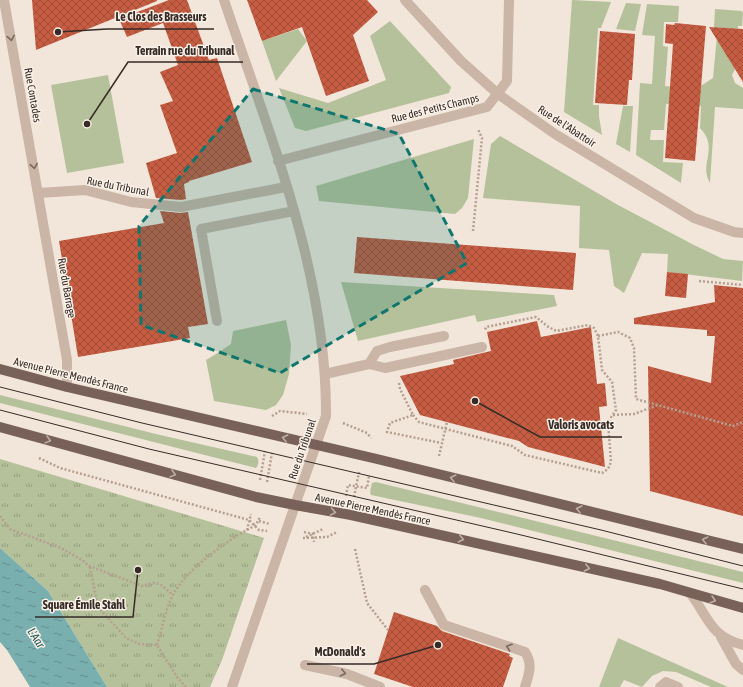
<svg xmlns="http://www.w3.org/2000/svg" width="743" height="687" font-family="'Asap Condensed',sans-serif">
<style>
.green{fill:#b5c19a}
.park{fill:url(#park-tufts)}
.water{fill:url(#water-ripples)}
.building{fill:url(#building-cross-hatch)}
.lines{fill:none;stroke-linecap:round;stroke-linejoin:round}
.path{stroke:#b59f90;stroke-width:2.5;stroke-dasharray:2 2;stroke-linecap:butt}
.minor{stroke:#cab5a6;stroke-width:10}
.major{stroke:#786158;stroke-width:10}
.tram{stroke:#362b27;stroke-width:1}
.oneway{stroke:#796960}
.oneway2{stroke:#bfb0a7}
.marked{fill:#0f766e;fill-opacity:0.2;stroke:#0f766e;stroke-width:3;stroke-dasharray:8 5;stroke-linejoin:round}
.labels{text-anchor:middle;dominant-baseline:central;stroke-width:3;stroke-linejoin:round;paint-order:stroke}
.street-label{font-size:11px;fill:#362b27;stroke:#f9f0e7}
.water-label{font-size:12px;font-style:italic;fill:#1c5657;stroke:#f9f0e7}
.leader{fill:none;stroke:#362b27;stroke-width:1.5}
.callout-dot{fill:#362b27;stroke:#f9f0e7;stroke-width:1.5}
.callout-label{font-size:12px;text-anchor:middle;font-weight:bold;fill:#362b27;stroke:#f9f0e7;stroke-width:3;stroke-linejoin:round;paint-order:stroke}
</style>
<defs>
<pattern id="park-tufts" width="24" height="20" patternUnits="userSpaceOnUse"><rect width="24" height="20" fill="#b5c19a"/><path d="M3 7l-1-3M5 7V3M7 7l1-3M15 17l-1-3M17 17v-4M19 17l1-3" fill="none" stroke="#949d7e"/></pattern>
<pattern id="water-ripples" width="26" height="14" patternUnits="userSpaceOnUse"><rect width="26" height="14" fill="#79afaf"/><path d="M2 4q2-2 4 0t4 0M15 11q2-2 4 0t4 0" fill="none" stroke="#648f8e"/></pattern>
<pattern id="building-cross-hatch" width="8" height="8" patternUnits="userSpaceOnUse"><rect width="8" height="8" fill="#c65d43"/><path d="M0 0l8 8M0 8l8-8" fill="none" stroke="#a24d38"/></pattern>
</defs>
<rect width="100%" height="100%" fill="#f2e6da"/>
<path class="green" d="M572 0 611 2 601 28H598L593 105H599V116L602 135 564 112Z
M626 3 641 4 635 31 616 29Z
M647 4 679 6 678 22H664L663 46 668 47 665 86 696 89 713 78 717 36 714 27 715 9 742 11 743 14 742 26H738L735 69 732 75 735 83 743 88V109L715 107 710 183C698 163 720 149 700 128L701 106 666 104 664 130H651L650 140H664L663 162 683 163 681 183 636 155 640 83 652 84 655 36 642 35Z
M390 21 451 87 449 93 306 131 295 128 279 88 328 103 386 80 370 36Z
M298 29 307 41 276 81 262 41Z
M108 75 124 163 67 173 51 85Z
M623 106H633L630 152 616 144Z
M500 136 618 205 694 245 723 259 743 261 742 281 667 272 668 254 642 253 624 293 614 286 609 250 579 248 580 206 483 198 491 144Z
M474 139 468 198 462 208 455 214 319 201 316 186Z
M341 282 554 295 557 306 477 322 475 315 358 341Z
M286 320 291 345 289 374 283 395 276 405 266 410 214 401 206 360 216 354 231 344 233 331Z
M0 395 160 435 257 457C259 461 259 464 256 468L0 403Z
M376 482 743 572V583L481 518 371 495 370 492 372 483Z
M618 638 728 687H711L676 672 663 671 652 676 642 687 624 680 620 687H599Z"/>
<path class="park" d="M0 459 264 538 222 660 210 687H107L48 591 0 548Z"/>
<path class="water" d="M0 548 48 591 107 687H30L7 650 0 642Z"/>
<path class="building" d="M32 0H157V1L36 50Z
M169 0H187L209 60 217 58 252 162 189 181V182L184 184 186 199 181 200 156 198 146 163 177 153 160 105 173 101 160 72 178 65 163 23 127 37 119 19Z
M247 0H367L378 12 353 35 369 81 326 96 302 27 262 41Z
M675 23 706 26 695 161 665 158 673 44 665 43 666 24 674 25Z
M709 27 743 29V82Z
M600 31 635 34 632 80H629L627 105 595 103Z
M160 211 180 213 188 212 208 324 188 327 190 338 78 357 59 241 164 223Z
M357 237 576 253 573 290 354 273Z
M667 272 688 274 686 298 665 296Z
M714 285 743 288V516L650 491 648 366 711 383 715 336H707V330L634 324V318L715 302Z
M537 321 541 337 591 327 597 384 605 383 607 406 599 407 605 467 528 447 519 441 420 415 400 376 454 364 453 360 491 351 487 332Z
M394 612 437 626 442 631 510 654 509 656 513 658 503 687H413L374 674Z"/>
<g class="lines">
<path class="path" d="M473 231 482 138 478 129
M699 281 743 285
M598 336 618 332 630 338 634 348 636 399 733 426 743 422
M399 383 400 389 413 415 390 423 387 432 441 443
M413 415 419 422 512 446 525 455 602 473 608 469 611 462 608 422 616 410 612 382 602 370 598 336 594 328 588 325 556 331 547 326 536 317 486 327 485 330
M613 415 634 414 658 405
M272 416 280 411 307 414
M343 423 367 433 371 438
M439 456 447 422
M39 458 60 468 249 520 259 530 267 531
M260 480 265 451
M267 482 272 453
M346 496 348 485 367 488 369 476
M354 497 359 472
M0 516 10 529 61 548 82 560 89 566 142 586 153 583 160 584 173 595
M259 521 270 524
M247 530C254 526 258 524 260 516
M304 532 313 534 314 542
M306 537 323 529
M303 538 327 537 337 532
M355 549 367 603 388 630
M90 567 98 607 126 638 140 644 157 645 177 677 186 687
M157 645C162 629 165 610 173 595 183 573 226 541 247 530L251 514"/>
<path class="minor" d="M4 0 67 360V387
M224 0C269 134 327 272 326 416L232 687
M405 0 461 61 498 94 555 134 694 218 734 232 743 233
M278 161 487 107 507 81 509 0
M39 193 85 190 131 202 181 207 286 187
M217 321 201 229 294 211
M369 364 385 368 482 347
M325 374 369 364 377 351 390 347 444 336
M425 590 444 625 525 652C533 664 529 674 525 687
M690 593C708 616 710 637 743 645
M721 637 736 664 743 670
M305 665 347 674 380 687
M660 687 666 682 678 687"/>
<path class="major" d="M0 369 67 387 377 459 743 549
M0 427 256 497 295 505 351 515 660 584 743 608"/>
<path class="tram" d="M0 387 142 423 601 530 743 566
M0 410 149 449 517 534 743 589"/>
</g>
<defs><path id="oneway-chevron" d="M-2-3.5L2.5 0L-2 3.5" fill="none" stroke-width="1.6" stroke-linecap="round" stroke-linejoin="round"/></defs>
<g class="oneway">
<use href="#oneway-chevron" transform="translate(11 38) rotate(80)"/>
<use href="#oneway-chevron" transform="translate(34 166) rotate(80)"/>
<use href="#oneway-chevron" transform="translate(509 647) rotate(-161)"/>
<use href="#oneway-chevron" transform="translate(343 673) rotate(13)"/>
</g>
<g class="oneway2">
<use href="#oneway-chevron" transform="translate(285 438) rotate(-167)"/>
<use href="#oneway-chevron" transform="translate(48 440) rotate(15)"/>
<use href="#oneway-chevron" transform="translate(173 474) rotate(15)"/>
<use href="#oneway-chevron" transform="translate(453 478) rotate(-166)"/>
<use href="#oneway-chevron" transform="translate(579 509) rotate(-166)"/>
<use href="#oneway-chevron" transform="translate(333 512) rotate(10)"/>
<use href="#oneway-chevron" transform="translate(461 539) rotate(13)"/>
<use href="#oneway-chevron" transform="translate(705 540) rotate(-166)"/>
<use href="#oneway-chevron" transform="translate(587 568) rotate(13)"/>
<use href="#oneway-chevron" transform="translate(713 600) rotate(16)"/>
</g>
<path class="marked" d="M253 89 399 134 467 263 280 373 141 325 139 226Z"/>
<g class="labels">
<g class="street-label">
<text transform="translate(33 95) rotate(80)">Rue Contades</text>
<text transform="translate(435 108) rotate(-14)">Rue des Petits Champs</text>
<text transform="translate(567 126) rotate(33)">Rue de l'Abattoir</text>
<text transform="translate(118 186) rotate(11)">Rue du Tribunal</text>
<text transform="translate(67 288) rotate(80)">Rue du Barrage</text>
<text transform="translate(71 375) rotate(14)">Avenue Pierre Mendès France</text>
<text transform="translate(302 449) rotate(-71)">Rue du Tribunal</text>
<text transform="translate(373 509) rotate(12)">Avenue Pierre Mendès France</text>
</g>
<g class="water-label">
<text transform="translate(36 638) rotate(57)">L'Aar</text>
</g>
</g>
<path class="leader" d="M58 32L107 29H214M87 124L128 62H243M475 401L540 437H622M138 570L133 617H35M438 645L374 664H307"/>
<g class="callout-dot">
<circle cx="58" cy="32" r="4"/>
<circle cx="87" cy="124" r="4"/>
<circle cx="475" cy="401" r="4"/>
<circle cx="138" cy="570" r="4"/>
<circle cx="438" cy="645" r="4"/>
</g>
<g class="callout-label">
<text x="161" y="21">Le Clos des Brasseurs</text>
<text x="185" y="55">Terrain rue du Tribunal</text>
<text x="581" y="429">Valoris avocats</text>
<text x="84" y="609">Square Émile Stahl</text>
<text x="340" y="656">McDonald's</text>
</g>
</svg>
